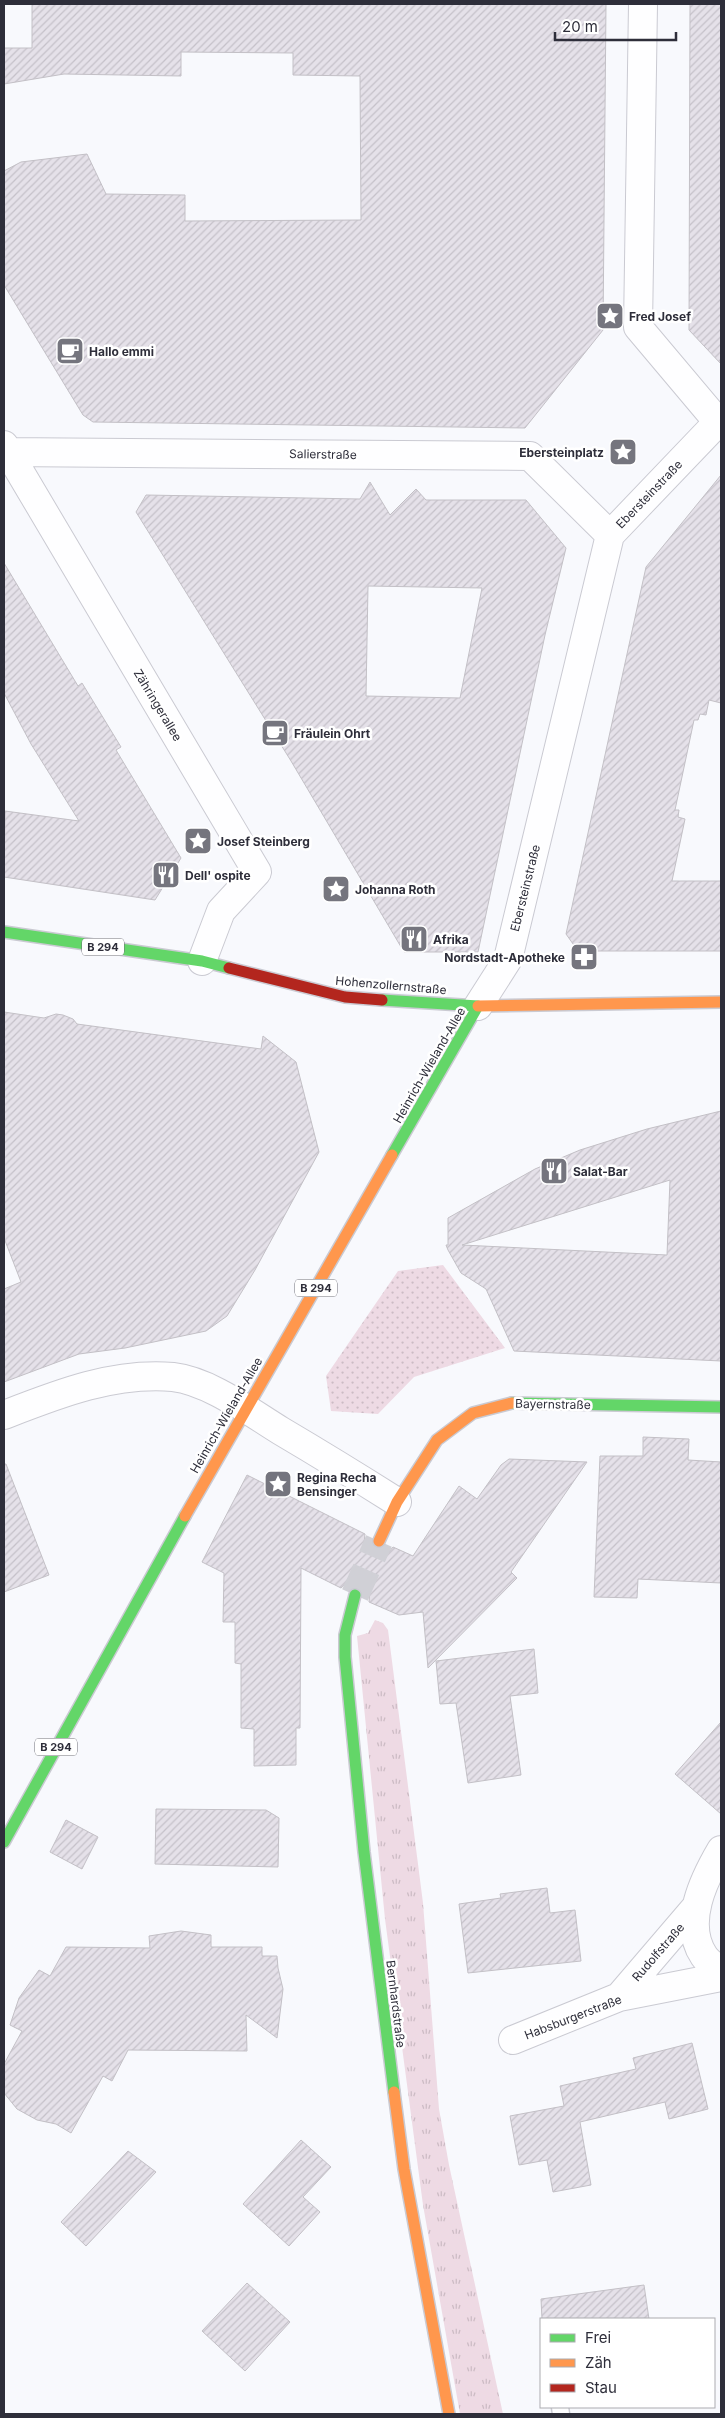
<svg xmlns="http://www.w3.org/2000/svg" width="725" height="2418" font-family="Inter,sans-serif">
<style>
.grass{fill:url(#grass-tufts)}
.park{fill:url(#park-dots)}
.building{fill:url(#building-hatch);stroke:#c3c0c6;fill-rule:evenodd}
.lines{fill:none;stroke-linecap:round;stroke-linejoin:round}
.secondary-tunnel{stroke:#d0d0d6;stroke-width:28;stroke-dasharray:28 14;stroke-linecap:butt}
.lane-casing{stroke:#cacad2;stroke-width:19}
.street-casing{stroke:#cacad2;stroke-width:30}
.fast-casing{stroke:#cacad2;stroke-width:14}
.slow-casing{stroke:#cacad2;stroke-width:14}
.jam-casing{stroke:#cacad2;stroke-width:14}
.lane{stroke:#fefeff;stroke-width:16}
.street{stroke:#fefeff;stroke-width:28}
.fast{stroke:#63d668;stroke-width:11}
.slow{stroke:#ff974d;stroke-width:11}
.jam{stroke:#b3261e;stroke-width:11}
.labels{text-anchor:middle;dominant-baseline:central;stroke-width:5;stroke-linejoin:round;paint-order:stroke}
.shield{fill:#fff;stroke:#6d6d75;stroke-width:1}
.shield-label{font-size:11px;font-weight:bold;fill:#2e2e3a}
.poi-label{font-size:12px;font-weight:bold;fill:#2e2e3a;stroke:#fff;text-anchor:start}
.street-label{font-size:12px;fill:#2e2e3a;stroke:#fff}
</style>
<defs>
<pattern id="grass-tufts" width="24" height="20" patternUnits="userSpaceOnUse" patternTransform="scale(1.25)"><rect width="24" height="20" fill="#eedae4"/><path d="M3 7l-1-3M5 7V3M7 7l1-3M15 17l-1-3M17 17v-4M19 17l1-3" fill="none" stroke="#ccbbc4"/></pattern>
<pattern id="park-dots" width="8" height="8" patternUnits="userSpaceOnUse" patternTransform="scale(1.25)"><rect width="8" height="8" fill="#eedae4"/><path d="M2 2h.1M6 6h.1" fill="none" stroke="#ccbbc4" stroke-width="1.8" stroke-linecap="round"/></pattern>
<pattern id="building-hatch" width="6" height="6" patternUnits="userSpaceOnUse" patternTransform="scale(1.25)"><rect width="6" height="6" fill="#e5e1e9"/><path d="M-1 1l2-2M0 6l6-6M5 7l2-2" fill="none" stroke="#c5c1c9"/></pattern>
</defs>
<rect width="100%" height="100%" fill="#f8f9fd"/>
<path class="grass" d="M375 1620 383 1623 388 1630 423 1903 439 2109 449 2165 503 2414H460L423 2205 385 1919 357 1636 368 1633Z"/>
<path class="park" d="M443 1265 505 1348 414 1377 378 1414 331 1411 326 1376 398 1271Z"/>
<path class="building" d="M32 4H606L603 330 525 428 93 422 83 415 4 285V171L21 162 87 154 106 194 185 195V221L361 220 360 76 293 75V53L181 52V76L64 74 4 84V48H32Z
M690 4H721V364L689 330Z
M721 475V703L709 700 706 715 700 714 698 720H694L675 810H679L678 817 685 819 672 881H721V951H578L566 934 646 567Z
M370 482 390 515 416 489 426 500H526L566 548 545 635 478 952H404L291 761 136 512 146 495 360 499ZM368 586 482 588 460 698 366 696Z
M4 563 78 686 82 683 121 747 116 750 181 858 155 900 4 877 5 811 79 821 31 744 4 693Z
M4 1012 44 1018 56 1014 63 1015 73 1019 77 1024 261 1049 263 1036 296 1062 319 1152 255 1270 227 1316 206 1331 125 1348 79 1354 4 1382V1289L21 1282 4 1238Z
M721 1111V1361L514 1351 486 1289 461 1273 448 1250 446 1245H448V1218L535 1169 580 1150 647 1129ZM670 1180 667 1255 462 1245Z
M643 1437 689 1439 688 1460 721 1462V1583L638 1579 637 1598 594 1597 600 1456H643Z
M509 1459 587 1462 511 1572 517 1578 428 1668 423 1612 399 1615 369 1602 370 1590 366 1584 359 1580H350L341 1588 301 1568 300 1728H296V1765L254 1766V1729L241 1728V1664L235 1663V1622H223L224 1573 202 1562 247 1475 365 1534 364 1543 367 1550 372 1555 381 1556 388 1553 393 1547 413 1556 459 1486 477 1499 501 1465Z
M4 1464H6L49 1575 4 1592Z
M534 1649 538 1693 510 1696 521 1775 468 1783 456 1703 440 1704 436 1661Z
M721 1722V1814L675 1774Z
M156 1809 266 1810 279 1818 278 1867 155 1864Z
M66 1820 98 1837 82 1869 50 1852Z
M547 1888 550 1913 575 1910 581 1961 468 1973 459 1904 501 1898 500 1894Z
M181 1931 211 1935V1947H262V1956H277L278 1968 283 1989 277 2038 246 2015 247 2051 128 2050 112 2081 103 2076 71 2133 56 2124 37 2120 17 2109 4 2093V2064L22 2031 10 2025 19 1998 39 1970 50 1976 66 1947 150 1948 149 1936Z
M692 2043 708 2109 669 2119 665 2102 580 2122 591 2185 553 2192 547 2160 519 2165 510 2116 564 2106 560 2086 636 2069 633 2058Z
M301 2140 331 2167 303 2197 320 2212 289 2246 243 2204Z
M128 2151 156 2172 86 2246 61 2222Z
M247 2283 290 2322 245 2371 202 2331Z
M644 2285 649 2319H542L541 2299Z"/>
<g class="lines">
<path class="secondary-tunnel" d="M355 1595 379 1541"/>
<defs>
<path id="lane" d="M560 2407 561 2414"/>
<path id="street" d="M643 4 638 327 718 422
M4 445 257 872 221 911 202 961
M4 452 530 456 610 535
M478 1006 508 959 610 535 718 422
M4 1415C58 1394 113 1372 173 1377 209 1381 250 1412 281 1431 320 1454 359 1478 397 1502
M721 1850C704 1879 682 1923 704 1956 708 1962 716 1967 721 1972
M619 1997 696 1907
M513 2040 619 1997 721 1977"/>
<path id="fast" d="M4 932 202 961 229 968
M382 1000 478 1006 392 1155
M512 1403 721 1407
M355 1595 345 1635V1657L364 1852 394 2092
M4 1842 185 1516"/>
<path id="slow" d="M478 1006 721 1002
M185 1516 392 1155
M379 1541 397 1502 437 1440 473 1413 512 1403
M394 2092 404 2169 449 2414"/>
<path id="jam" d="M229 968 345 997 382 1000"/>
</defs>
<use href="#lane" class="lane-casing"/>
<use href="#street" class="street-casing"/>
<use href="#fast" class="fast-casing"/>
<use href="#slow" class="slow-casing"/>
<use href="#jam" class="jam-casing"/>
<use href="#lane" class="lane"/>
<use href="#street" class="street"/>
<use href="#fast" class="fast"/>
<use href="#slow" class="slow"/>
<use href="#jam" class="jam"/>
</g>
<defs>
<symbol id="sight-square" viewBox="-11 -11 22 22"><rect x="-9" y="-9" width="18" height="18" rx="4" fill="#75757e" stroke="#fff"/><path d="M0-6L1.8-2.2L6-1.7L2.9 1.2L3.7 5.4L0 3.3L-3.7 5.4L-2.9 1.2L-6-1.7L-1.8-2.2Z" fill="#fff"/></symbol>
<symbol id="cafe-square" viewBox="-11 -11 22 22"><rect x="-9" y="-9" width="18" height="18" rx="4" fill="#75757e" stroke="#fff"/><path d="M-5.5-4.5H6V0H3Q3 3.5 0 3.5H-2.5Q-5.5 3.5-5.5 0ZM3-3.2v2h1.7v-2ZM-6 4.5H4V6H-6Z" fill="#fff"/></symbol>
<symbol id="restaurant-square" viewBox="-11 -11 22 22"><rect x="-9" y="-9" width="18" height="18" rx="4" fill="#75757e" stroke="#fff"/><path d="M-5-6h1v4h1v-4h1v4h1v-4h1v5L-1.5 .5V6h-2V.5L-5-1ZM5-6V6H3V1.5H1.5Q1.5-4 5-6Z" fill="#fff"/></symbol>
<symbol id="pharmacy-square" viewBox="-11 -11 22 22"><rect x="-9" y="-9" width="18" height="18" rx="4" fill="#75757e" stroke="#fff"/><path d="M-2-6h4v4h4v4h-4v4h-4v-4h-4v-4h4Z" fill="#fff"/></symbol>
</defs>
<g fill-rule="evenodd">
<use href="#sight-square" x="594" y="300" width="32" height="32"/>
<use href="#cafe-square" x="54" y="335" width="32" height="32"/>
<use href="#sight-square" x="607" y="436" width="32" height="32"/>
<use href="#cafe-square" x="259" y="717" width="32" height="32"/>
<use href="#sight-square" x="182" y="825" width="32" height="32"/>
<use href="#restaurant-square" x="150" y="859" width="32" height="32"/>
<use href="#sight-square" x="320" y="873" width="32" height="32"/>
<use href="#restaurant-square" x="398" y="923" width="32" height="32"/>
<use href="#pharmacy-square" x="568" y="941" width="32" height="32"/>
<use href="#restaurant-square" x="538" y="1155" width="32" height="32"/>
<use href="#sight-square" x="262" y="1468" width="32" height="32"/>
</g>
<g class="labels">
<g class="shield">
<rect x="82" y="938.5" width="42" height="17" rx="4"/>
<rect x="295" y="1279.5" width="42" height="17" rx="4"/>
<rect x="35" y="1738.5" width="42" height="17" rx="4"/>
</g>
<g class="shield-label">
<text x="103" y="947">B 294</text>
<text x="316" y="1288">B 294</text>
<text x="56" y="1747">B 294</text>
</g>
<g class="poi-label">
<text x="629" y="316">Fred Josef</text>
<text x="89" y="351">Hallo emmi</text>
<text x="604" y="452" text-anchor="end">Ebersteinplatz</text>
<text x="294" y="733">Fräulein Ohrt</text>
<text x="217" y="841">Josef Steinberg</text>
<text x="185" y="875">Dell' ospite</text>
<text x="355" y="889">Johanna Roth</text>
<text x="433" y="939">Afrika</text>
<text x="565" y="957" text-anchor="end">Nordstadt-Apotheke</text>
<text x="573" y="1171">Salat-Bar</text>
<text x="297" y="1477">Regina Recha<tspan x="297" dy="14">Bensinger</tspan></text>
</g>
<g class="street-label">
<text transform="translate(323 454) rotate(1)">Salierstraße</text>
<text transform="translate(649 494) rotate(-46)">Ebersteinstraße</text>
<text transform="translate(158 705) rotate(59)">Zähringerallee</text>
<text transform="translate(525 888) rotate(-76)">Ebersteinstraße</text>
<text transform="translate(391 985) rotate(5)">Hohenzollernstraße</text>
<text transform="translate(429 1065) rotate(-60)">Heinrich-Wieland-Allee</text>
<text transform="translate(553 1404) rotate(1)">Bayernstraße</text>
<text transform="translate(226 1415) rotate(-60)">Heinrich-Wieland-Allee</text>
<text transform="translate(658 1952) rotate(-49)">Rudolfstraße</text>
<text transform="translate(396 2004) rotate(83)">Bernhardstraße</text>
<text transform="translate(573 2017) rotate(-21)">Habsburgerstraße</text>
</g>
</g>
<rect width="725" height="2418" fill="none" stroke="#2e2e3a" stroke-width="10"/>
<rect x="540" y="2318" width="175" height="90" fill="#ffffff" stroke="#ababb0"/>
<rect x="550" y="2334" width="25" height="8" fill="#63d668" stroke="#ababb0"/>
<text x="585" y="2343" font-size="15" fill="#2e2e3a">Frei</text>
<rect x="550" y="2359" width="25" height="8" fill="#ff974d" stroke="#ababb0"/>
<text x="585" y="2368" font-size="15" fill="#2e2e3a">Zäh</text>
<rect x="550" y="2384" width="25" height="8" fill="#b3261e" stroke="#ababb0"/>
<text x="585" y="2393" font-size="15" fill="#2e2e3a">Stau</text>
<path d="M555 32v8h121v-8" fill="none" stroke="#2e2e3a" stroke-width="2.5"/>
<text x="562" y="32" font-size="15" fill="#2e2e3a" stroke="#ffffff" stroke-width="4" paint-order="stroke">20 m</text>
</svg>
